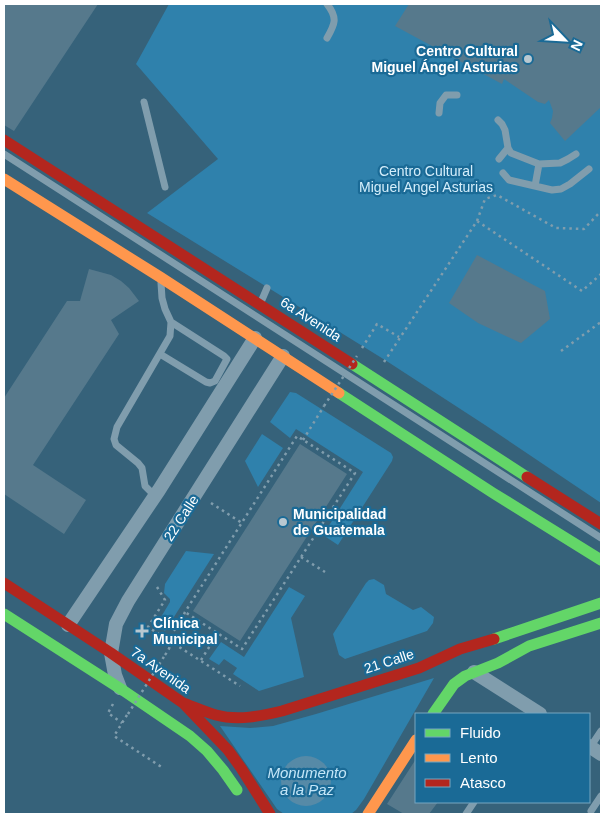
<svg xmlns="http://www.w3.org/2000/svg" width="605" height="818" font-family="Helvetica,sans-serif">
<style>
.green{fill:#2f81ac}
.water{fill:#568aa7}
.building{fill:#56798c}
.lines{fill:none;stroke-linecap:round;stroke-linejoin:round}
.path{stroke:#809dad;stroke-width:2.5;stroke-dasharray:2.5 4;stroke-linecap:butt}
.lane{stroke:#809dad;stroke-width:7}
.street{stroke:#809dad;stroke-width:14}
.fast{stroke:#63d668;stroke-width:11}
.slow{stroke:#ff974d;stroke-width:11}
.jam{stroke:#b3261e;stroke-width:11}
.path-bridge{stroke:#809dad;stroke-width:2.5;stroke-dasharray:2.5 4;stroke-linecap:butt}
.poi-dot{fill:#b9c8d0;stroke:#1a6a96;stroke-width:2}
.labels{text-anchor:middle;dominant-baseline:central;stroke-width:4.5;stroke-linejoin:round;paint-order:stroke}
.poi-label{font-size:14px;font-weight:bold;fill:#fff;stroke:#1a6a96;text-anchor:start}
.park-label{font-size:14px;fill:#d4eefb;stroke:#1a6a96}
.street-label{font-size:14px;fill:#fff;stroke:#1a6a96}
.water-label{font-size:15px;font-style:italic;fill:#c4e6f8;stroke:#1a6a96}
</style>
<rect width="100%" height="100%" fill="#36627a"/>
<path class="green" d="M169 4H601V503L485 425 385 360 147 213 218 159 136 64Z
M290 392 296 393 391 453 393 457 392 461 338 545 323 535 363 472 296 429 290 438 270 422Z
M262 434 283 448 258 487 245 461Z
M186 551 214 554 165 631 159 627 164 619 161 617 170 602V599L164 593 165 584Z
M374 579 384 585 386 594 413 610 421 607 434 617 433 623 427 631 345 659 339 655 333 634 366 583 369 580Z
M289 587 305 596 291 618 304 677 259 691 233 674 237 668 224 659 219 665 209 659 221 642 244 657Z
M434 678 364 799 356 810 351 814H284L277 809 220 726 250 728 273 726 316 714Z"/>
<path class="water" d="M281 781a25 25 0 1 1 50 0a25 25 0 1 1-50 0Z"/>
<path class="building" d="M4 4H98L14 131 4 125Z
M409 4H601V107L565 141 550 123 552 118 553 111 549 100 545 104 538 102 504 79 502 84 395 26Z
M477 255 545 291 550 319 521 343 478 323 449 303Z
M89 269 111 275 121 281 129 288 139 301 111 320 119 334 33 465 86 500 64 534 4 494V398L67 301H80Z
M300 444 347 474 240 641 193 611Z
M416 759V802H438L429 814H404L387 804Z"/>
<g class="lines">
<path class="path" d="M477 221 485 199 497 195 556 228 584 229 601 211
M362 348 377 324 399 337
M561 351 601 322
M384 362 477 221 582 291 601 274
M303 440 324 406
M211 503 242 523
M301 557 325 572
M157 587 165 600 148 627 240 686
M165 655C172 646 169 645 172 635 175 627 182 620 185 612L297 436 355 473 242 649 185 612
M201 660 218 633
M113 704 108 713 122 723
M127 715 114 736 163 768"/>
<path class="lane" d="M327 38C335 24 338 18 327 4
M144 102 165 187
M439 113 440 103 446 95H457
M498 120 502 124 505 130 508 148 511 153 539 164 560 163 568 159 576 154
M4 154 601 538
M499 159 508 148
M503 173 509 180 552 190 561 189 570 184 589 169
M535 186 539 164
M261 302 267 288
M160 354 206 382 210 383 215 381 227 359 224 356 171 322
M155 496 145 486 142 468 138 463 116 445 114 439 117 427 170 336 171 322 165 309 162 298 161 283
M589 749 601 731
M591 811 601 796
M466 814 474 802"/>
<path class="street" d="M68 625 159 490 255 338
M474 672 540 714
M120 688 115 675 111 653 116 624 128 601 283 356
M589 746 601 754"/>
<path class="fast" d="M352 364 527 477
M339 393 493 493 601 560
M4 614 124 691 190 736 207 751 223 770 237 790
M494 639 601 603
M433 714 454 684 465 676 498 663 529 646 601 623"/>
<path class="slow" d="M4 179 160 277 339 393
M368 814 416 740"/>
<path class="jam" d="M4 140 352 364
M527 477 601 524
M4 583 111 653 183 703 228 750 241 768 270 814
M183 703C194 707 205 712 216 715 238 721 261 716 282 711L419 668 460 649 494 639"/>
<path class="path-bridge" d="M324 406 357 356
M128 714 165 655"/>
</g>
<g class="poi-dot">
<circle cx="528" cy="59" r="5"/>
<circle cx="283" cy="522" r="5"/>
<path d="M139.5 623.5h5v5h5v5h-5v5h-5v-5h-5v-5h5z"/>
</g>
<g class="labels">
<g class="poi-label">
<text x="518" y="51" text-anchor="end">Centro Cultural<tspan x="518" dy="16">Miguel Ángel Asturias</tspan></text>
<text x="293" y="514">Municipalidad<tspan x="293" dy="16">de Guatemala</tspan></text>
<text x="153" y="623">Clínica<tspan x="153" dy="16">Municipal</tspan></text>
</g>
<g class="park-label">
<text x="426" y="171">Centro Cultural<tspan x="426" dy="16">Miguel Angel Asturias</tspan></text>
</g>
<g class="street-label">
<text transform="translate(311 319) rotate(33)">6a Avenida</text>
<text transform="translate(181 518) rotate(-57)">22 Calle</text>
<text transform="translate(389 661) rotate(-18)">21 Calle</text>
<text transform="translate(161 670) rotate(35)">7a Avenida</text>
</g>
<g class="water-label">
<text x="307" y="772">Monumento<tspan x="307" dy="17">a la Paz</tspan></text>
</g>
</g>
<rect width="605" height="818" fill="none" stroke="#ffffff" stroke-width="10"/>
<rect x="415" y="713" width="175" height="90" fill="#1a6a96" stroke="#76a6c0"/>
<rect x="425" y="729" width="25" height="8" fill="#63d668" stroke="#76a6c0"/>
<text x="460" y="738" font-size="15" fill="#ffffff">Fluido</text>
<rect x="425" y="754" width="25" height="8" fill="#ff974d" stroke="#76a6c0"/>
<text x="460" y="763" font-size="15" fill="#ffffff">Lento</text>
<rect x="425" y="779" width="25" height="8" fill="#b3261e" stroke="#76a6c0"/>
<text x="460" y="788" font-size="15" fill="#ffffff">Atasco</text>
<g transform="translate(565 40) rotate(115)" stroke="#1a6a96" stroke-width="4" paint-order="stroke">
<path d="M0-4L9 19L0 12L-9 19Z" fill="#ffffff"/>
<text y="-8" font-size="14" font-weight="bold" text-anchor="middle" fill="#ffffff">N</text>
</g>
</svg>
